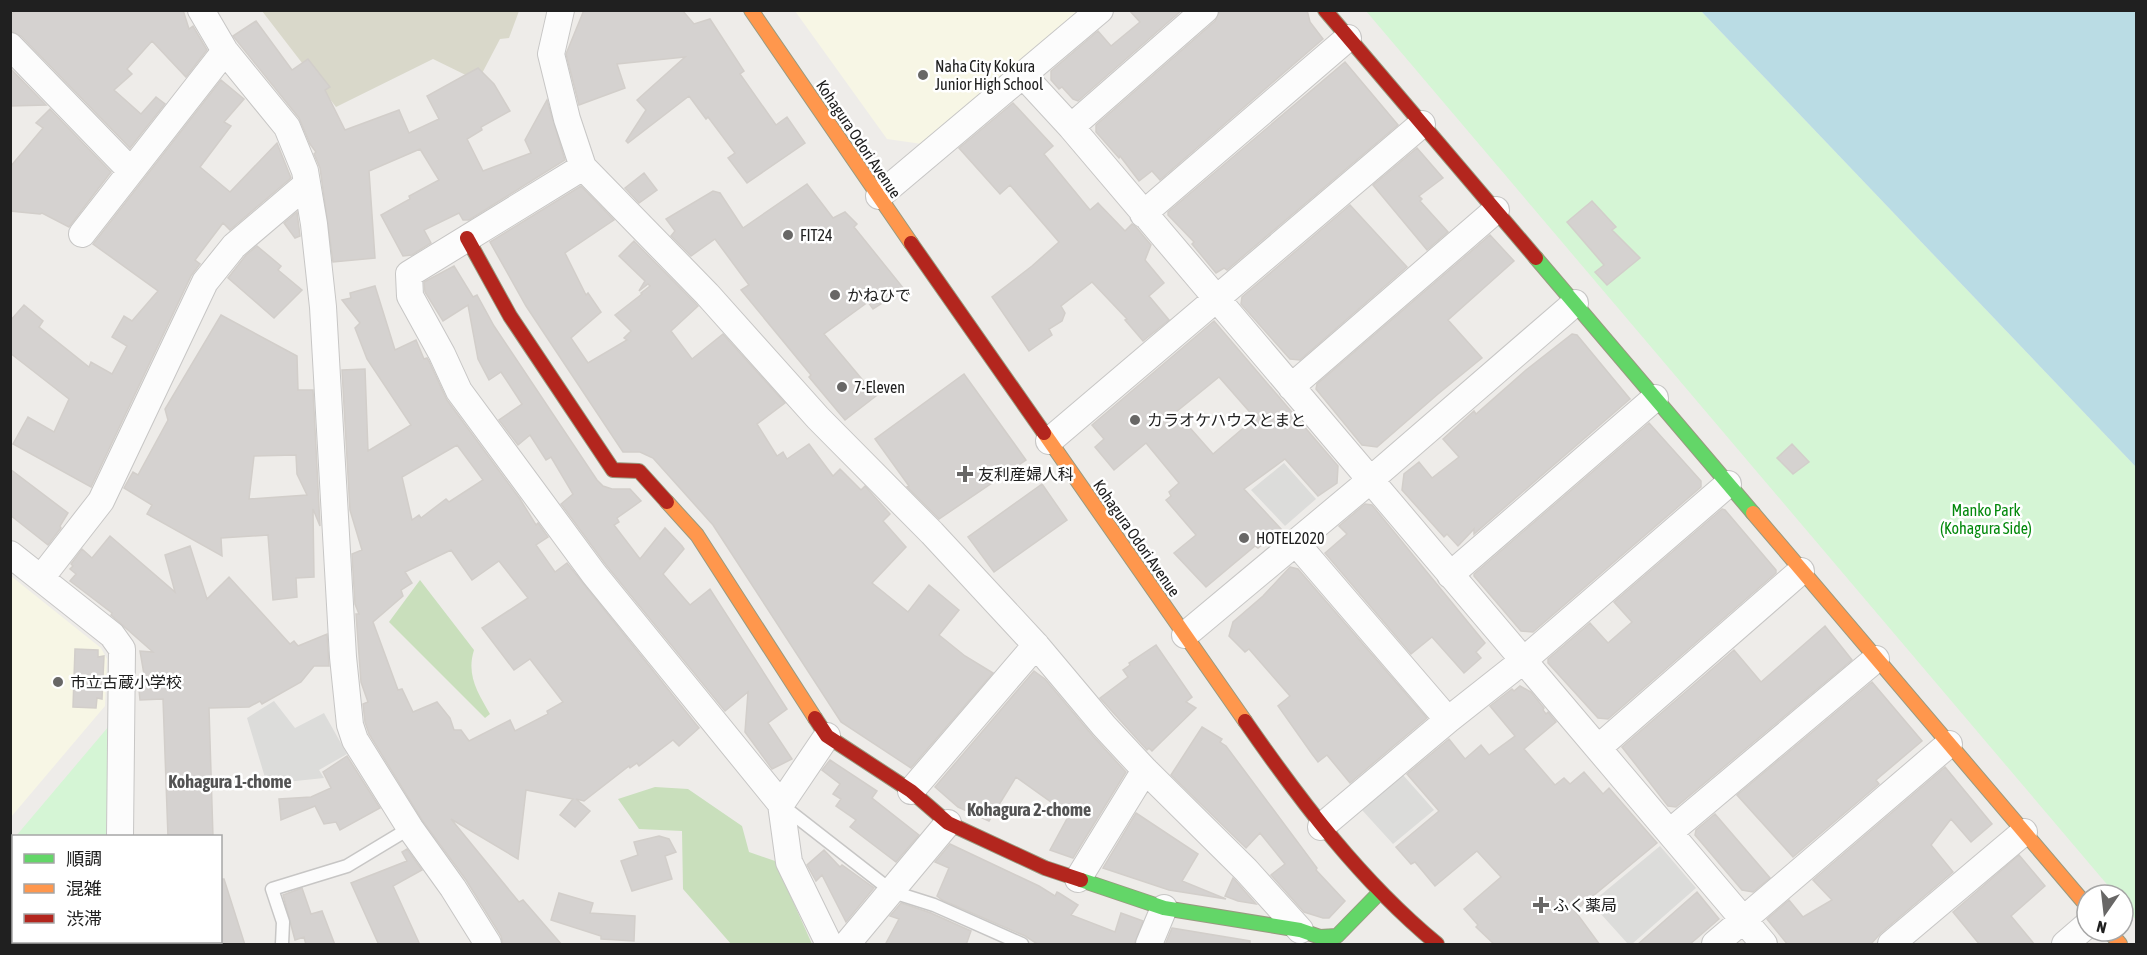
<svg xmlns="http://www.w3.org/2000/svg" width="2147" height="955" font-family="'Asap Condensed','Noto Sans JP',sans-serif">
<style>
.education{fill:#f7f6e5}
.religious{fill:#dcdcda}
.construction{fill:#d9d8ca}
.forest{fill:#c9dfbc}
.park{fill:#d5f5d5}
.water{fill:#badce4}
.building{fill:#d5d2d0;stroke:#d2ceca;stroke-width:1.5;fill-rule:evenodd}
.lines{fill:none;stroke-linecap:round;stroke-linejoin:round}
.lane-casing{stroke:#c7c6c5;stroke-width:15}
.street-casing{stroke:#c7c6c5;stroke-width:28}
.fast-casing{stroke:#989a7f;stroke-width:16}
.slow-casing{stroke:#989a7f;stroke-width:16}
.jam-casing{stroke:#989a7f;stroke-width:16}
.lane{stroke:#fcfcfc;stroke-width:12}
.street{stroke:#fcfcfc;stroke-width:26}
.fast{stroke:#63d668;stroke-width:14}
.slow{stroke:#ff974d;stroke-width:14}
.jam{stroke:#b3261e;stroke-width:14}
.poi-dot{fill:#686766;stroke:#fff;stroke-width:2}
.labels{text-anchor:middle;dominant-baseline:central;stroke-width:5;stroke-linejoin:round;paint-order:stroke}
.poi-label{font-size:16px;fill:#202020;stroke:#fff;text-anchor:start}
.street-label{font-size:16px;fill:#202020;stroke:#fff}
.park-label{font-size:16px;fill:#03890c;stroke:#fff}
.neighbourhood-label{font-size:18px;font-weight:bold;fill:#535353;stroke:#fff}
</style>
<rect width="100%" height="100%" fill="#eeece9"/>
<path class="education" d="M795 11H1080L922 144 887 139Z
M11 576 101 648 107 659 105 706 11 817Z"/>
<path class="religious" d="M1284 463 1316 499 1285 526 1251 490Z
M274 701 295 728 324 713 347 754 319 770 324 778 267 784 247 718Z
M1403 775 1434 810 1393 844 1362 810Z
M1660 846 1696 888 1632 944H1628L1591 903Z"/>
<path class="construction" d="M262 11H519L509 38 500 39 478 81 433 59 336 107Z"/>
<path class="forest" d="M420 580 474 650C466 675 478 693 490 714L485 718 389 622Z
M655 787 688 789 742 826 749 852 775 861 812 944H731L683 889 682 831 639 829 618 799Z"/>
<path class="park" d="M1366 11H1701L2136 467V920L2123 904V895H2116Z
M109 726 106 836H16Z
M13 839 14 942H97L94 944H11L10 843Z"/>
<path class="water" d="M1701 11H2136V467Z"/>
<path class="building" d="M17 10H183L189 29 193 26 207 50 186 77 152 41 127 69 132 74 114 90 141 114 156 97 165 104 130 148 21 36 10 31V15Z
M584 10H682L694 24 710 19 744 71 740 74 776 125 787 117 805 143 747 183 728 158 735 153 708 117 706 119 689 96 628 143 626 141 646 110 637 100 685 57 617 64 625 88 579 105 566 54Z
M1129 10H1182L1078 101 1073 99 1062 87 1059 89 1051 80V71L1098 31 1111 46 1140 22Z
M1220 10H1307L1310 22 1323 39 1160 180 1152 171 1139 181 1120 156 1119 158 1096 132V125L1215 21Z
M256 21 292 70 308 59 330 87 325 90 345 130 399 110 409 133 439 119 427 96 478 68 494 84 510 111 481 127 482 130 467 139 483 171 531 153 525 140 547 100 565 160 469 220H463L459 213 424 230 431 243 412 255 403 256 381 215 410 199 409 196 439 180 420 149 369 171 375 258 333 262 320 168 314 154 316 152 310 144 299 118 233 36Z
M1345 62 1398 125 1227 270 1224 268 1216 273 1192 244 1194 242 1168 215V212Z
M10 68 46 105 10 106Z
M221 80 244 99 224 122 231 126 200 167 230 192 277 143 291 178 230 230 223 223 195 260 200 264 191 276 91 487 13 444 28 417 54 432 69 399 10 353V321L24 305 43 321 39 327 89 367 91 362 112 374 127 346 112 337 124 316 132 321 158 291 93 244Z
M1013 103 1053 146 1044 154 1090 210 1098 203 1125 231 1132 224 1136 227 1151 245 1145 260 1164 283 1149 296 1169 320 1143 341 1125 320 1127 319 1092 282 1061 306 1065 313 1062 321 1049 329 1052 335 1029 351 992 297 1032 266 1059 242 1010 185 1000 194 959 148Z
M50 109 111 172 69 227 42 213 40 214 10 211V167L43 128 36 123Z
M1417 148 1443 178 1419 196 1422 199 1420 201 1448 232 1427 250 1373 185Z
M644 173 657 190 639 203 625 188Z
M807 184 833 218 845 212 857 224 854 227 904 289 873 309 868 302 824 334 876 396 845 420 809 377 811 375 741 290 749 285 715 239 691 256 671 236 675 231 666 219 713 191 720 193 743 228Z
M581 186 614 220 565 253 586 295 588 293 601 312 571 338 588 363 627 340 624 338 631 331 615 315 642 294 641 293 650 286 648 284 639 291 645 281 619 256 634 241 698 306 671 331 692 359 723 334 785 403 757 424 777 456 783 452 787 459 809 444 833 476 840 469 861 490 865 486 890 514 883 521 906 547 872 583 908 612 929 585 959 610 939 635 965 656 993 673 911 768 841 722 713 525 653 458 640 452H623L526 306 490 242Z
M1592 201 1616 227 1612 230 1640 258 1607 285 1595 272 1604 265 1567 222Z
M1350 205 1407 267 1300 360 1290 359 1241 304 1242 297Z
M297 212 300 236 295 238 284 223Z
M1490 235 1514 261 1448 320 1482 358 1438 394 1377 447 1362 445 1316 389 1317 384Z
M257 246 281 266 278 270 302 290 274 318 228 278 246 255Z
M454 266 473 297 477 295 494 326 597 480 603 486 612 489H630L641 501 617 518 619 522 614 525 640 559 665 528 682 546 684 549 663 574 690 605 710 589 787 709 768 723 792 759 772 769 745 732 748 692 725 711 606 565 561 504 573 494 551 457 546 460 530 435 518 445 499 420 522 404 501 372 489 380 478 359 468 305 443 321 425 292 424 282Z
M375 286 395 350 416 340 424 359 427 358 429 361 447 400 520 499 536 525 538 523 548 537 536 545 555 572 567 563 699 728 679 746 673 740 639 766 637 763 630 768 629 766 584 801 576 799 590 811 575 827 560 815 573 799 526 790 518 859 451 819 519 902 523 900 562 945H503L501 936 466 880 422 820 369 734 365 722 363 704 368 702 361 682 356 614H359L355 604 352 554 362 550 350 510 342 370 365 369 368 451 411 425 367 359 355 328 360 323 342 300 351 298 350 293ZM457 445 483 480 449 502 446 499 421 518 419 515 412 520 402 477ZM451 550 472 580 499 561 528 598 482 628 514 670 530 659 563 702 547 711 548 714 515 731 510 720 469 741 461 730H454L450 718 437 702 413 712 402 689 398 690 373 622 403 596 401 590 412 583 405 572Z
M221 315 297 356 298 390H313L320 526 313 509 314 577 296 578 297 597 273 600 268 535 221 538 222 556 147 514 152 505 124 488 133 472 138 475 168 420 165 409ZM296 455 297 474 307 495 249 499 254 456Z
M1214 321 1338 466 1337 483 1318 496 1285 459 1244 489 1281 529 1258 548 1255 546 1206 587 1174 553 1196 535 1166 500 1171 496 1169 492 1179 483 1146 443 1114 470 1095 447 1104 439 1092 425ZM1219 377 1255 418 1213 454 1176 412Z
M1572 334 1577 335 1630 399 1474 534V529L1458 546 1447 534 1444 537 1402 490 1404 474 1419 462 1432 478 1459 457 1443 439 1474 411 1476 414 1526 370Z
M964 374 1026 460 939 519 907 487 909 486 875 439Z
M1649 423 1701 481V487L1533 632 1521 631 1474 576V574Z
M1792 444 1809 462 1793 474 1777 458Z
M10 469 68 513 60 526 61 528 48 545 10 515Z
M1042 484 1067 520 994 572 968 537Z
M1365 504 1372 505 1485 643 1476 652 1481 658 1464 673 1432 637 1411 654 1325 553 1347 534 1339 526Z
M1722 509 1725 510 1776 570V573L1608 719 1598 718 1548 663V659L1590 623 1608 643 1632 622 1614 602Z
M110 536 175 592 165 555 190 546 207 599 229 577 290 644 294 641 298 646 327 634 329 666H314L301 682 262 704 260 701 249 707 209 708 213 837H168L163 699 140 700 138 680H145L140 651 153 652 111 615 112 613 70 581 76 574 70 569 73 566 71 564 82 549 92 558Z
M1290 567 1298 569 1427 718 1350 783 1327 755 1318 762 1312 754 1278 706 1290 696 1249 649 1245 652 1229 636 1233 622 1263 596Z
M1825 626 1852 660 1676 807 1668 806 1622 747 1734 650 1761 682Z
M1156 645 1192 697 1186 702 1196 708 1152 751 1149 748 1147 750 1100 698 1128 677 1123 670 1130 665 1129 663Z
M75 649 98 650V657L104 656 102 699 97 698 96 708 73 707Z
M1034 671 1045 679 1093 736 1126 772 1073 858 1050 850 1069 815 1016 777 989 821 958 807 935 787Z
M1872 682 1922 741 1876 780 1879 784 1793 857 1737 795Z
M1520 686 1531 692 1544 708 1543 710 1546 714 1548 712 1556 722 1524 749 1555 785 1564 778 1570 784 1584 772 1603 794 1609 788 1657 843 1575 911 1600 945H1495L1476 927 1478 925 1464 909 1501 877 1477 851 1435 886 1415 862 1411 864 1396 847 1439 811 1407 774 1449 739 1465 759 1481 745 1489 755 1515 736 1490 706 1512 689 1514 691Z
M1202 727 1222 739 1220 742 1226 746 1317 868 1316 870 1345 901 1329 918H1323L1304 912 1271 875 1285 864 1260 833 1246 848 1171 775Z
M347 756 380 808 340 830 336 822 324 824 315 806 281 820 279 799 311 797 331 788 323 772Z
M830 760 877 791 872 798 919 835 896 862 850 827 856 820 836 806 841 799 833 794 840 784 822 770Z
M1945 767 1992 824 1971 842 1951 819 1931 845 1953 872 1881 933 1870 945H1788L1767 919 1789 900 1803 917 1832 900 1813 880Z
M1136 813 1198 854 1182 881 1226 899 1169 890 1103 868Z
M1715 814 1770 878 1753 892 1742 890 1695 835 1696 830Z
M659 836 669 839 676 852 665 856 672 879 632 891 621 861 638 855 634 842Z
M950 844 1039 886 1055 896 1057 892 1059 893 1078 905 1071 915 1115 932 1121 913 1143 921 1134 945H1039L1025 936 942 900 937 896 949 868 935 862Z
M407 849 422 870 393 886 420 945H379L351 883 407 861 402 852Z
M824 850 840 867 842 865 874 888 846 922 822 875 816 881 807 865Z
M2019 855 2045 886 2011 916 2035 945H1980L1953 912Z
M1233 878 1235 880 1256 904 1238 901 1225 896Z
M220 879H224L245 945H220Z
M302 888 311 914 322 911 335 945H306L304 937 295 940 283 895Z
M1697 892 1719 919 1689 945H1637Z
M559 893 593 903 590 913 635 916 634 941 601 939V936L551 920Z
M901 903 931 913 971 931 966 945H885L899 919 890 916Z
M1172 928 1250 941V945H1165Z"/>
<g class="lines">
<defs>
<path id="lane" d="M784 807 893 892 934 905 1022 944
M282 944 283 922 272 889 347 866 410 828"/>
<path id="street" d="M201 10 225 51 287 127 305 171 314 224 323 307 343 657 350 725 355 740 410 828 453 888 488 944
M561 10 551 54 567 119 583 167 707 294 818 418 932 533 1036 645 1104 726 1145 770 1246 870 1300 930
M10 46 131 171
M1024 76 1071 127 1217 299 1764 944
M1071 127 1205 10
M583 167 409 274 410 296 442 354 459 391 594 574 781 804 789 862 829 944
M879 196 1100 10
M1143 214 1348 38
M82 234 225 51
M1291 387 1496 210
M1049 441 1422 124
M1296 543 1448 720
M10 554 112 635 122 649 120 836
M1450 575 1655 398
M41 578 101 501 205 282 234 246 307 184
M1185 635 1361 488 1575 303
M1598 748 1801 571
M911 791 1036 645
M781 804 827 736
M1321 827 1448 720 1524 660 1728 484
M1670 832 1876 659
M1078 879 1145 770
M118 944V942
M847 944 948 823
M1149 944 1164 908
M1715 944 1949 744
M1891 944 2024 832
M2065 944 2087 925"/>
<path id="fast" d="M1536 258 1753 513
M1081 880 1164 908 1300 930 1320 937 1337 936 1380 892"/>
<path id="slow" d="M751 10 911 243
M1044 433 1245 721
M667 502 697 535 815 718
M1753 513 2087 906
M2109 931 2120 944"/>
<path id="jam" d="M1325 10 1536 258
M467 238 510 316 613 470 639 471 667 502
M911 243 1044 433
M815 718 827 736 911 791 948 823 1045 868 1081 880
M1245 721C1302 803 1360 880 1437 944"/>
</defs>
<use href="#lane" class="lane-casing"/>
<use href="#street" class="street-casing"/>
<use href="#fast" class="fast-casing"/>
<use href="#slow" class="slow-casing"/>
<use href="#jam" class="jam-casing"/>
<use href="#lane" class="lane"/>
<use href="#street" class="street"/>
<use href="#fast" class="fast"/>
<use href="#slow" class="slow"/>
<use href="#jam" class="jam"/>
</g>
<g class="poi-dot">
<circle cx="923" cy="75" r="6"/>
<circle cx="788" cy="235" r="6"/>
<circle cx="835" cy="295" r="6"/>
<circle cx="842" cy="387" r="6"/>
<circle cx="1135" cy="420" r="6"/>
<path d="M962 465h6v6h6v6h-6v6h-6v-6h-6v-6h6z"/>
<circle cx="1244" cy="538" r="6"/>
<circle cx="58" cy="682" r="6"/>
<path d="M1538 896h6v6h6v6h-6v6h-6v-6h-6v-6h6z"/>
</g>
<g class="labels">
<g class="poi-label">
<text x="935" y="66">Naha City Kokura<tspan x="935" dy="18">Junior High School</tspan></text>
<text x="800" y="235">FIT24</text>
<text x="847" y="295">かねひで</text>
<text x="854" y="387">7-Eleven</text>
<text x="1147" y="420">カラオケハウスとまと</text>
<text x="978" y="474">友利産婦人科</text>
<text x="1256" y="538">HOTEL2020</text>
<text x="70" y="682">市立古蔵小学校</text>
<text x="1553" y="905">ふく薬局</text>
</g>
<g class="street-label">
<text transform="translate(859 139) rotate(56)">Kohagura Odori Avenue</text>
<text transform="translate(1137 538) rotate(55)">Kohagura Odori Avenue</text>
</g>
<g class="park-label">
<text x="1986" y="510">Manko Park<tspan x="1986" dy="18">(Kohagura Side)</tspan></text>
</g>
<g class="neighbourhood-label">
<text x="230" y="781">Kohagura 1-chome</text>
<text x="1029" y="809">Kohagura 2-chome</text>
</g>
</g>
<rect width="2147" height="955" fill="none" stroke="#202020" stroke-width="24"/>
<rect x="12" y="835" width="210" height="108" fill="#ffffff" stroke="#a6a6a6" stroke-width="1.5"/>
<rect x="24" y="854" width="30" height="9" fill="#63d668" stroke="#a6a6a6" stroke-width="1.5"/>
<text x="66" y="865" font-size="18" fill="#202020">順調</text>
<rect x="24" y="884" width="30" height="9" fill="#ff974d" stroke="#a6a6a6" stroke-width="1.5"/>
<text x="66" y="895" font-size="18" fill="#202020">混雑</text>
<rect x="24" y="914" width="30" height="9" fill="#b3261e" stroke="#a6a6a6" stroke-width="1.5"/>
<text x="66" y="925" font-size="18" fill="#202020">渋滞</text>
<g transform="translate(2105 913) rotate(194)"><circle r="28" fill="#ffffff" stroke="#a6a6a6" stroke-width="1.5"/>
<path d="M0-4.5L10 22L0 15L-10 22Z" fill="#686766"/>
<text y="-9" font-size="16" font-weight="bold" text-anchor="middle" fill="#202020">N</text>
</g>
</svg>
